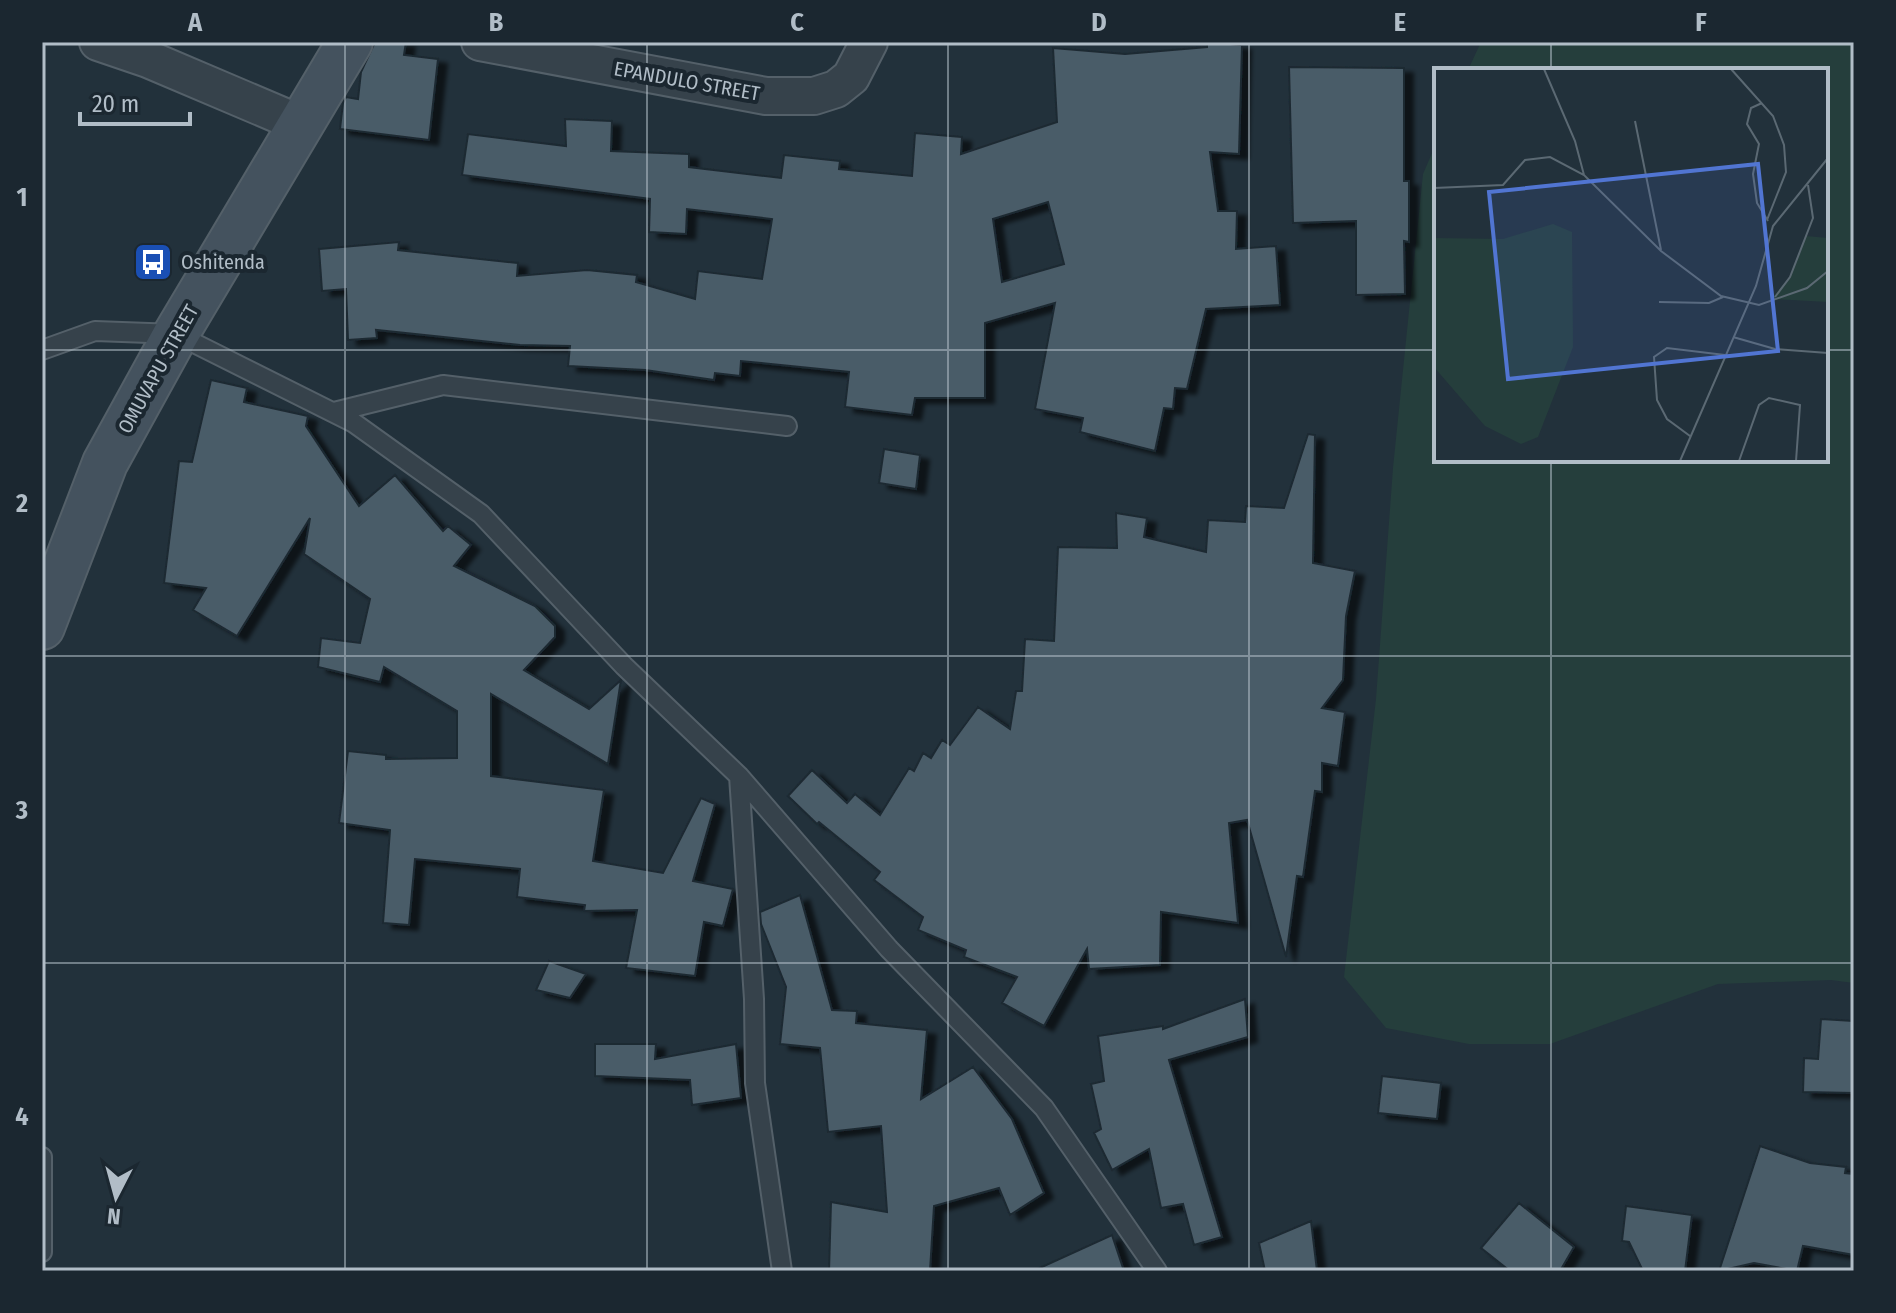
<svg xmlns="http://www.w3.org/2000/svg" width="1896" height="1313" font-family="'Fira Sans Condensed',sans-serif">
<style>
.green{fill:#253e3c}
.building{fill:#4a5b67;stroke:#1d2932;stroke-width:2;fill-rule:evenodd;filter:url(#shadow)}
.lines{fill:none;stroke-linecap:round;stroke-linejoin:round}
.lane-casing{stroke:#546069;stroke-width:22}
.street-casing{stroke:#546069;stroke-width:40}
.secondary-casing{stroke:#546069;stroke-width:48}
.lane{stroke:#36424b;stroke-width:18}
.street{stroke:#36424b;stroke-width:36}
.secondary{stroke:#44525e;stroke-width:44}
.grid{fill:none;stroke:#b1bdc7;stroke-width:2;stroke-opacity:0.55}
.labels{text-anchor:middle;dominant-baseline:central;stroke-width:8;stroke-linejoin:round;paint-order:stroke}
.street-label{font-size:20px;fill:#b1bdc7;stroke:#1b2730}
.poi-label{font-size:20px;fill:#b1bdc7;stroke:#1b2730;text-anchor:start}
.inset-road{fill:none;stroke:#5b6973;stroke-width:2}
.view{fill:#5175d2;fill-opacity:0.15;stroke:#5175d2;stroke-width:4}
.inset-edge{fill:none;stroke:#b1bdc7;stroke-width:4}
.neatline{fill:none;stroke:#b1bdc7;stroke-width:3}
.grid-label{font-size:26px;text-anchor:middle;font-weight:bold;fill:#b1bdc7}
</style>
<defs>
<filter id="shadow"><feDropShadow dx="9" dy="5" stdDeviation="2" flood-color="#0009"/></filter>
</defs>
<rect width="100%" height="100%" fill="#22313b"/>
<path class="green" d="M1481 42H1854V983L1831 980 1718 984 1550 1044H1469L1386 1028 1344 977 1376 699 1393 468 1423 174 1436 144V460H1826V70H1468Z"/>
<path class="building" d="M375 42H406L404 55 438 59 429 140 340 129 343 103 346 97 358 99 361 72Z
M1207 42 1242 45 1239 154 1210 152 1218 211H1237L1236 249 1276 246 1280 305 1206 309 1187 389 1175 388 1173 409 1164 408 1155 451 1080 432 1083 418 1035 409 1055 303 985 323V398H915L912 415 845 407 849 372 741 361 740 376 715 373 714 380 645 370 568 366 570 346 520 345 376 330 377 338 348 340 346 289 322 291 319 249 399 242 398 250 518 263 517 276 587 270 637 275 636 282 695 299 698 271 762 279 772 219 687 209 686 234 649 232 650 199 462 175 468 134 566 146 565 119 612 121 611 151 689 154V167L781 178 784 155 840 161 839 169 912 176 915 133 962 137 961 154 1057 122 1053 48 1125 54 1207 47ZM1048 202 1064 264 1002 282 993 219Z
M1289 67 1404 68V181H1409V242L1404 241 1405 294 1356 295V221L1293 223Z
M211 380 247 388 244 402 308 416 306 426 359 506 395 475 443 531 448 526 471 545 454 566 535 606 555 626V637L524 670 589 709 621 680 608 764 491 694V776L604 790 593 861 663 873 701 798 715 804 693 881 733 889 723 926 704 922 695 976 626 968 637 910 584 911 585 905 517 897 520 869 415 859 409 925 383 923 390 830 339 823 348 751 386 755V759L457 758V711L384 667 380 682 318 667 321 638 360 643 370 599 304 554 310 518 237 636 193 610 206 588 164 583 179 461 192 462Z
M1308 434 1315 435 1313 563 1355 571 1346 616 1343 680 1322 708 1345 712 1338 766 1322 763V792L1315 791 1303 877 1297 876 1286 957 1247 820 1229 823 1238 923 1161 912 1160 965 1089 969 1087 949 1044 1026 1002 1003 1017 977 964 957 966 950 918 930 923 917 874 880 880 872 819 822 817 824 788 796 812 770 847 803 855 794 880 815 909 768 914 771 923 753 931 758 942 740 950 745 978 707 1010 729 1016 691H1022L1025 639 1054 641 1058 547 1117 548 1116 513 1147 518 1144 537 1206 552 1208 520 1245 522 1246 506 1284 508Z
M884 449 920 455 916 489 879 483Z
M800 895 832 1010 857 1011 856 1023 927 1030 921 1099 973 1067 1012 1119 1044 1193 1010 1215 999 1188 934 1206 930 1271H829L831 1202 887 1212 881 1126 828 1132 820 1048 780 1044 786 987 761 924 760 912Z
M549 961 586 974 570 998 536 990Z
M1245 999 1248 1037 1169 1060 1222 1237 1194 1245 1183 1204 1161 1208 1149 1149 1112 1170 1094 1133 1101 1129 1091 1084 1104 1081 1098 1036 1163 1026V1029Z
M1821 1019 1854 1021V1093L1803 1092 1804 1058 1818 1059Z
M595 1044H656L655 1059 736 1044 741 1098 692 1105 690 1080 595 1076Z
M1382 1076 1441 1083 1437 1119 1378 1113Z
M1760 1146 1810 1163 1846 1167 1845 1173 1854 1174V1255L1803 1246 1797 1271 1754 1263 1719 1271Z
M1519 1203 1574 1247 1560 1271H1510L1481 1248Z
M1626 1206 1692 1215 1685 1271H1643L1629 1242 1622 1241Z
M1311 1221 1317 1271H1265L1259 1243Z
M1112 1235 1124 1271H1033Z"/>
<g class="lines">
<defs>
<path id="lane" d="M42 350 95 331 176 334 354 423 481 514 624 666 739 776 889 949 1044 1108 1157 1271
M334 412 443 385 787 426
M739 776 754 999 755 1083 782 1271
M42 1157V1252"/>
<path id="street" d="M98 42 148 59 301 124
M480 42 766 96H814L836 89 851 77 869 42"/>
<path id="secondary" d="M42 627 105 463 176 334 350 42"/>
</defs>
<use href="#lane" class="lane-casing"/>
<use href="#street" class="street-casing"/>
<use href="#secondary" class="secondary-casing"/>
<use href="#lane" class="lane"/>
<use href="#street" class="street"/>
<use href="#secondary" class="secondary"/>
</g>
<path class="grid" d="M345 42V1271M647 42V1271M948 42V1271M1249 42V1271M1551 42V70M42 350H1436M1826 350H1854M1551 460V1271M42 656H1854M42 963H1854"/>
<defs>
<symbol id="bus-square" viewBox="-11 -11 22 22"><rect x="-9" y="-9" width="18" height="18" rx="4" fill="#1a4fb4" stroke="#1b2730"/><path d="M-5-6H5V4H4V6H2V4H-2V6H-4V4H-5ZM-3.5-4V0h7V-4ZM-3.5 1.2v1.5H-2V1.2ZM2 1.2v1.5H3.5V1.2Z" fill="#fff"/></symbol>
</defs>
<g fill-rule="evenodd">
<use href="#bus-square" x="131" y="240" width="44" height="44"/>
</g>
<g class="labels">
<g class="street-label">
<text transform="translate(687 81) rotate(10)">EPANDULO STREET</text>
<text transform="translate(158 369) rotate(-61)">OMUVAPU STREET</text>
</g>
<g class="poi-label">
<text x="181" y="262">Oshitenda</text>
</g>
</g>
<g transform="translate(1434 68)">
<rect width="394" height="394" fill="#22313b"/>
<path d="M119 156 138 164 139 279 104 369 87 376 51 358 0 299V170L69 171ZM372 168 394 170V234L337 231 356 209Z" fill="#253e3c"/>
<path class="inset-road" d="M110 1 141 73 150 107M297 1 339 48 350 77 352 104 333 152M328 35 317 40 313 56 325 76 319 106 323 135 334 153M201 53 227 182M0 120 69 117 91 92 116 89 150 107 227 183 287 228 325 237 373 220 394 203M341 229 356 209 379 150 374 117M225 234 275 235 289 229M299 269 341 281 394 285M256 368 233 351 223 332 220 289 233 280 291 287M246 393 322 218 339 158 394 90M305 393 325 337 335 330 366 337 362 393"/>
<path class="view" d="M324 96 344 283 74 311 55 124Z"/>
<rect width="394" height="394" class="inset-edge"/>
</g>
<rect width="1896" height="1313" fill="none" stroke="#1b2730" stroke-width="88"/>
<g transform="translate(116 1197) rotate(186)" stroke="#1b2730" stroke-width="6" paint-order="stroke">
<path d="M0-6L14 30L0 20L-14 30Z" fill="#b1bdc7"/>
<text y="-12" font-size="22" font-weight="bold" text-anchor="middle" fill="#b1bdc7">N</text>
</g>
<path d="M80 112v12h110v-12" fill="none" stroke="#b1bdc7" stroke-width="4"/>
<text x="92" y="112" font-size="24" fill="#b1bdc7" stroke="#1b2730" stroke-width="6" paint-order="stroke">20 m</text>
<rect x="44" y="44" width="1808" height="1225" class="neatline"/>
<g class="grid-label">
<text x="195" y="31">A</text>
<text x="496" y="31">B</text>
<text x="797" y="31">C</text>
<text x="1099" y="31">D</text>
<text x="1400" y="31">E</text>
<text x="1701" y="31">F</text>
<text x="22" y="206">1</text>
<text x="22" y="512">2</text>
<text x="22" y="819">3</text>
<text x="22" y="1125">4</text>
</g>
</svg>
